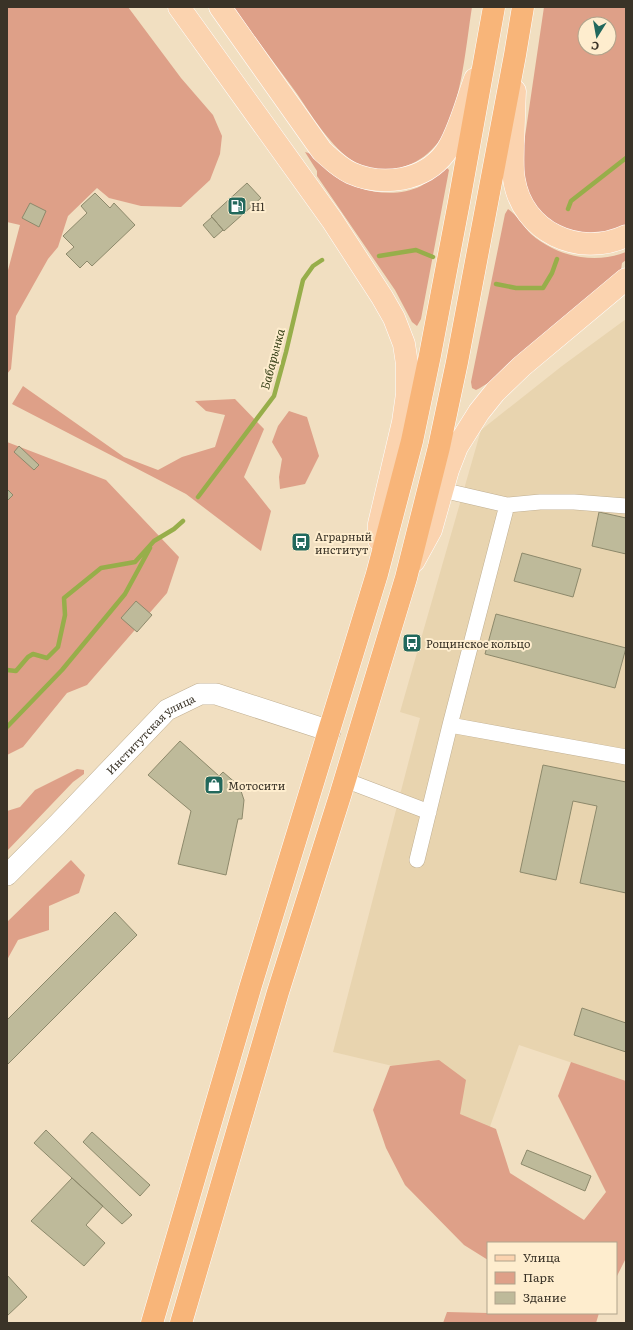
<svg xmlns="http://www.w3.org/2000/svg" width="633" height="1330" font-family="Literata,serif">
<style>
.built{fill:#e8d4af}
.green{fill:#dea088;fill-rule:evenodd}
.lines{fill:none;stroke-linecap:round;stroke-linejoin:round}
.stream{stroke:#97ae4a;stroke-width:4.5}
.building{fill:#beba9a;stroke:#8d896b}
.street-casing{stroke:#c0af92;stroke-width:16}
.secondary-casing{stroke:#c0af92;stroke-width:22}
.primary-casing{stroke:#fff;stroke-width:23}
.highway-casing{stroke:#fff;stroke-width:23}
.street{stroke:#fff;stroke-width:15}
.secondary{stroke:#fff;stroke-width:21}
.primary{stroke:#fbd3af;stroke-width:22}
.highway{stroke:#f8b579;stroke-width:22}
.labels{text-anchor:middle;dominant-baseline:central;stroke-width:4;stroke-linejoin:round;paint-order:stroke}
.poi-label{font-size:11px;fill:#3a3327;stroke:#feedce;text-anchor:start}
.street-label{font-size:11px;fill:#3a3327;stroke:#feedce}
.water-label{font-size:12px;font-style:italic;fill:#394219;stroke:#feedce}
</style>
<rect width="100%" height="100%" fill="#f1dfc1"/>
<path class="built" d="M626 319V1081L519 1045 482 1149 433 1132 448 1079 333 1052 420 718 400 712 481 430 562 366Z"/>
<path class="green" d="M7 7H128L181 78 213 115 222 136 220 154 210 180 181 207 141 206 109 198 97 188 68 216 58 247 48 259 16 316 11 369 7 374V274L20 225 7 222Z
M234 7H472C466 45 462 97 445 131 428 166 384 182 350 159 327 142 311 114 295 91 275 63 253 36 234 7Z
M544 7H626V226C614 231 597 236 584 235 560 231 536 216 528 192 523 179 523 164 523 150ZM585 24H609V48H585Z
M305 152C314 153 322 167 330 173 355 191 392 200 421 186 430 181 438 173 447 168L449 170 421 319 417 326 412 322 395 290 317 176V171Z
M508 209C517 215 523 226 531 234 556 256 594 265 626 252V260L622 263 621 270 491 382C485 384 481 388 476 390L472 388 471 382 505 214Z
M23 386 124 457 158 470 182 457 215 447 225 415 206 411 195 401 235 399 264 429 244 477 271 511 261 551 186 494 12 404Z
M289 411 307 417 319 456 305 484 280 489 279 477 282 459 272 442 278 426Z
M7 442 106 480 179 557 167 593 87 685 67 693 23 747 7 755Z
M77 769 84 770V774L73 782 7 851V811L20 807 35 790Z
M71 860 85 875 79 893 49 906V930L18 940 7 960V922Z
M439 1060 466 1080 460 1114 496 1129 510 1173 584 1220 606 1192 558 1096 571 1062 626 1081V1258L616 1278V1243H488V1260L464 1245 405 1185 386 1148 373 1110 390 1066Z
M447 1312 488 1313H599L596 1323H443Z"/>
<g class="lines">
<path class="stream" d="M568 209 571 201 626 158
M379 256 416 250 433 257
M496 284 516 288H543L552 273 557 259
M198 497 274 396 286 352 303 280 313 266 322 260
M7 670 16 671 28 657 33 654 47 658 58 647 65 615 64 598 101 568 135 562 154 541 174 529 183 521
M7 727 62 670 125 594 150 548"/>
</g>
<path class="building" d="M247 183 261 198 224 231 211 216Z
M95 193 110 208 114 203 135 225 92 266 87 261 80 268 66 254 74 247 63 236 87 213 81 206Z
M30 203 46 211 39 227 22 218Z
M212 217 223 230 214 238 203 225Z
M19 446 39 465 34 470 14 452Z
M7 489 13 495 8 500 7 499Z
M599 512 626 518V554L592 546Z
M522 553 581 569 573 597 514 581Z
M136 601 152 615 137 632 121 618Z
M496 614 626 648 615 688 485 654Z
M180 741 219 776 223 772 238 785 241 791 244 800 242 819H238L226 875 178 864 191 811 148 775Z
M543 765 626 782V893L580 883 597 806 573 801 556 880 520 872Z
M115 912 137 935 7 1065V1020Z
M582 1008 626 1023V1052L574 1035Z
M46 1130 132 1215 122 1224 34 1143Z
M92 1132 150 1185 140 1196 83 1142Z
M527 1150 591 1176 585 1191 521 1164Z
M72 1178 103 1206 86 1225 105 1243 84 1266 31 1221Z
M7 1275 27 1297 7 1316Z"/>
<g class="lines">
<defs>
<path id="street" d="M442 490 507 505 540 502H574L626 506
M450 725 626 757
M345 780 429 812
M417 860 450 725 507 505"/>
<g id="secondary">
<path id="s1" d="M7 875 57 825 167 710 200 694H216L330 731"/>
</g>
<path id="primary" d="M179 7 332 220 382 297 394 318 404 344 407 364V394L403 422 379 524V540
M220 7 322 151C331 159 340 168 351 173 383 187 424 181 445 153 458 136 467 100 475 79
M515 91C514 109 514 127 513 145 513 157 512 168 514 179 522 232 579 258 626 236
M414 561 431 530 448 470 457 447 479 412 495 392 522 366 626 279"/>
<path id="highway" d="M152 1323 251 985 377 574 412 441 430 355 459 202 494 7
M181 1323 278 992 340 796 406 578 439 447 457 362 515 55 523 7"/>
</defs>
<use href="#street" class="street-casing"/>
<use href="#secondary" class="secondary-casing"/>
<use href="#primary" class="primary-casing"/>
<use href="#highway" class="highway-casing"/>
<use href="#street" class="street"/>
<use href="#secondary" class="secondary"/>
<use href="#primary" class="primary"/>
<use href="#highway" class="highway"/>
</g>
<defs>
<symbol id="fuel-square" viewBox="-11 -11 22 22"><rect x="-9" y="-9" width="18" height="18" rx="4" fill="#22685c" stroke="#feedce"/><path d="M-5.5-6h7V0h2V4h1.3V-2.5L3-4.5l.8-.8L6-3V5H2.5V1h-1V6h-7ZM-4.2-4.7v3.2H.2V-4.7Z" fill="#fff"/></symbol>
<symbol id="bus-square" viewBox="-11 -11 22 22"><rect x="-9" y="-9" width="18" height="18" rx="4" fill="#22685c" stroke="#feedce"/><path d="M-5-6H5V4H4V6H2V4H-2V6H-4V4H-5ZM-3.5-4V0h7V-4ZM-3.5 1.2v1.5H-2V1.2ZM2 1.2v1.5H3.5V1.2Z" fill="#fff"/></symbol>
<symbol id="shop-square" viewBox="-11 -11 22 22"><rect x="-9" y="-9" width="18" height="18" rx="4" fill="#22685c" stroke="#feedce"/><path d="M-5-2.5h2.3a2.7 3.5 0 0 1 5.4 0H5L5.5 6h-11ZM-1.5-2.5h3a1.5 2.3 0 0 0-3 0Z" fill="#fff"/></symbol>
</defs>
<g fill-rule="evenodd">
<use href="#fuel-square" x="226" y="195" width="22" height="22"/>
<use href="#bus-square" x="290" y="531" width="22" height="22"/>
<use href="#bus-square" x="401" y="632" width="22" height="22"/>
<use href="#shop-square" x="203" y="774" width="22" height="22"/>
</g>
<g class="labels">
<g class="poi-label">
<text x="251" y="206">Н1</text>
<text x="315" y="536">Аграрный<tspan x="315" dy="13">институт</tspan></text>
<text x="426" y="643">Рощинское кольцо</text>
<text x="228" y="785">Мотосити</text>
</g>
<g class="street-label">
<text stroke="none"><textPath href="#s1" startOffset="202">Институтская улица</textPath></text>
</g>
<g class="water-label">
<text transform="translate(272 359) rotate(-75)">Бабарынка</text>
</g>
</g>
<rect width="633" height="1330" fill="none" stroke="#3a3327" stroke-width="16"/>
<rect x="487" y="1242" width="130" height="72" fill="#feedce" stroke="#b0a38b"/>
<rect x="495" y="1255" width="20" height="6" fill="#fbd3af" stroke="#b0a38b"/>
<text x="523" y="1262" font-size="12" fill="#3a3327">Улица</text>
<rect x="495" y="1272" width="20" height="12" fill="#dea088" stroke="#b0a38b"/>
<text x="523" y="1282" font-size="12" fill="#3a3327">Парк</text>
<rect x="495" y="1292" width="20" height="12" fill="#beba9a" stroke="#b0a38b"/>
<text x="523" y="1302" font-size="12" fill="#3a3327">Здание</text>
<g transform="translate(597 36) rotate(191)"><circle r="19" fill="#feedce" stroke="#b0a38b"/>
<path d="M0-3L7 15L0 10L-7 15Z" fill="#22685c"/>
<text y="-6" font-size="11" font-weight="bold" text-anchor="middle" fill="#3a3327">С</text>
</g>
</svg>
